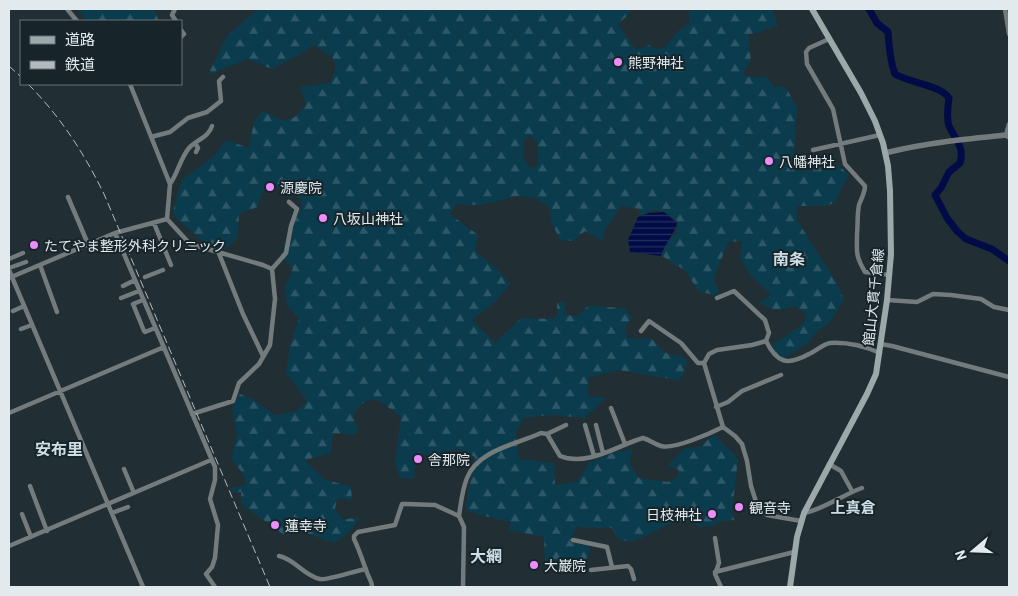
<svg xmlns="http://www.w3.org/2000/svg" width="1018" height="596" font-family="Barlow,'Noto Sans JP',sans-serif">
<style>
.forest{fill:url(#forest-firs);fill-rule:evenodd}
.water{fill:url(#water-rules)}
.lines{fill:none;stroke-linecap:round;stroke-linejoin:round}
.river{stroke:#010b46;stroke-width:7}
.minor{stroke:#747b7d;stroke-width:4.5}
.tertiary{stroke:#747b7d;stroke-width:5.5}
.secondary{stroke:#9ca9aa;stroke-width:6}
.rail{stroke:#b2bcc0;stroke-width:1;stroke-dasharray:8 4;stroke-linecap:butt}
.poi-dot{fill:#eb8dfb;stroke:#17242a;stroke-width:2}
.labels{text-anchor:middle;dominant-baseline:central;stroke-width:4;stroke-linejoin:round;paint-order:stroke}
.poi-label{font-size:14px;fill:#e2eaee;stroke:#17242a;text-anchor:start}
.street-label{font-size:14px;fill:#e2eaee;stroke:#17242a}
.neighbourhood-label{font-size:15px;font-weight:bold;fill:#cedee6;stroke:#17242a}
.quarter-label{font-size:16px;font-weight:bold;fill:#cedee6;stroke:#17242a}
</style>
<defs>
<pattern id="forest-firs" width="22" height="20" patternUnits="userSpaceOnUse" patternTransform="scale(1.25)"><rect width="22" height="20" fill="#0b3c4d"/><path d="M5 1l3.5 6h-7zM16 11l3.5 6h-7z" fill="#2e5867"/></pattern>
<pattern id="water-rules" width="6" height="5" patternUnits="userSpaceOnUse" patternTransform="scale(1.25)"><rect width="6" height="5" fill="#010b46"/><path d="M0 2.5h6" fill="none" stroke="#262f61"/></pattern>
</defs>
<rect width="100%" height="100%" fill="#212e34"/>
<path class="forest" d="M79 9H154L159 21H87L78 10Z
M258 9H630V13L618 24 635 49 644 48 647 44 656 49 664 48 677 32 689 23 690 11 692 9H772L778 26 748 35 751 61 742 75 757 78 766 76 774 87 778 86 787 89 797 108 794 152 796 169 800 171 837 164 849 175 841 189 836 202 826 206H797V220L833 277 844 299 829 323 817 331 808 343 784 358 776 353 772 345 803 324 807 314 794 306C780 311 770 311 759 302L771 295 749 273 740 258 742 241 728 242 714 278 719 293 714 295 698 291 686 271 662 256 666 243 676 233 678 222C666 212 657 205 642 215L639 214V209L621 206 604 231 603 241 585 231 573 241 560 240 552 223 549 207 533 197 517 196 481 205 456 204 450 214 478 235 475 251 498 270 510 284 492 305 472 320 495 343 521 318 552 319 557 316V303L565 302 566 315 577 316 588 306 624 308 632 317 625 328 628 338 652 339C660 347 668 359 680 355L687 361 682 377 677 380 619 370 589 377 588 396 606 398 584 418 552 415 523 418 516 434 519 459 554 463 555 485 576 482 590 462 616 452 632 449 630 465 639 478 668 482 676 478 679 470 668 465 685 448 700 447 714 434 738 459 732 512 734 520 716 522 714 525 699 527C676 511 653 537 631 541 628 542 623 540 619 540L612 528 576 527 570 542 591 547 585 563 545 567 544 537 509 530 511 522 480 515 465 509 475 457 459 449 447 451 436 457 416 452 414 479 400 478 395 463 401 417C393 411 384 403 375 400 367 397 356 408 354 415 353 420 357 425 358 430L356 435 333 433 331 453 305 460 324 479 351 487 352 500 337 498 335 509 342 519 361 518 351 530 335 543 306 533 284 535 241 504V492L232 493 231 488 246 485 244 475 231 458 237 434 232 408 240 394 253 399 275 415 297 411 307 401 286 373 290 345 299 318 287 306 285 287 293 268 281 256 286 238 302 207 300 198 293 192C282 193 278 187 270 181L264 188 257 207 239 214 238 238 220 253 214 254 208 246 172 214 182 180 215 155 226 140 249 148 254 121 263 111 284 121 295 117 306 104 300 87 330 83C342 58 333 57 313 45L299 55 272 69 247 59 208 75 227 36ZM531 136 537 143 538 166 530 168 523 157 524 140Z"/>
<path class="water" d="M664 212 677 223C674 235 665 243 661 256L630 252 628 240 638 217 649 213Z"/>
<g class="lines">
<path class="river" d="M869 9 877 23 888 32C889 46 890 62 895 74 910 83 940 85 949 98 948 107 946 117 949 126 955 139 965 148 960 163L949 172 941 188 935 195 947 218 957 231 966 239 992 249 1009 261"/>
<path class="minor" d="M67 9 77 21
M175 9 172 15 176 21
M1005 9 1009 34
M181 30 184 34 181 37
M829 39 809 48 806 52 807 64 833 109 845 164 865 186C865 193 861 199 859 205 857 215 858 224 857 234 857 252 855 255 865 272L890 275
M130 84 170 184 167 219 190 244 263 265 272 269 275 299 270 345 259 364 239 383 233 401 192 414
M1006 135 1009 124
M151 137 170 132 188 118 207 112 221 101 219 81 223 77
M195 143 198 148 196 152
M813 150 880 135
M170 184C178 173 180 159 189 148 196 140 209 137 212 126
M68 197 88 244
M154 223 171 265
M115 233 215 467V480L210 499 218 525 215 558 212 567 206 574 215 587
M218 251 243 314 263 356
M9 259 23 253
M40 265 57 312
M9 268 26 262
M272 269 286 253 291 226 297 209 289 202
M9 270 143 587
M145 277 163 270
M9 278 115 233 167 219
M123 286 135 280
M121 298 139 291
M717 298 734 291 765 320 769 333 766 341C777 363 787 366 809 354 816 351 823 344 830 343 848 342 864 346 880 353
M143 300 133 304 144 331 145 332 155 328
M887 300 917 302 933 294 951 295 981 299 994 307 1009 310
M13 311 24 306
M21 329 32 325
M641 331 649 321 681 343 698 363H704
M766 341 752 345 717 350 709 354 704 363 723 427 735 436 742 444 747 461 751 486 758 508 767 515 801 521
M881 344 892 346 1009 377
M716 407 728 402 742 391 781 375
M611 408 625 444
M9 413 164 347
M585 425 594 456
M596 425 603 453
M547 434 560 456C587 467 616 446 643 438 650 440 654 444 661 446 673 450 711 433 723 427
M829 464 841 471 852 491
M124 469 134 493
M30 486 47 531
M112 513 128 507
M804 513C825 509 842 495 862 488
M22 514 31 537
M459 516C461 503 462 490 467 478 478 450 517 444 541 433L547 434 566 425
M715 538 719 563 715 574 721 587
M573 540 607 547 612 567
M9 546 211 460
M279 556C295 559 304 576 320 579 325 581 358 570 366 569
M591 570 628 566 631 569 634 579
M715 572 794 552
M372 587C372 582 370 580 368 575 363 563 360 551 354 539V536L358 532 395 525 402 504H406L435 505 459 516 464 527 463 587"/>
<path class="tertiary" d="M885 153C925 143 965 139 1006 135L1009 137"/>
<path class="secondary" d="M790 587 797 537 804 513 867 394 876 374 887 300 891 254 890 191 888 166 883 143 875 121 861 93 812 9"/>
<path class="rail" d="M9 66 21 77
M28 84C60 116 84 153 104 194L270 587"/>
</g>
<g class="poi-dot">
<circle cx="618" cy="62" r="5"/>
<circle cx="769" cy="161" r="5"/>
<circle cx="270" cy="187" r="5"/>
<circle cx="323" cy="218" r="5"/>
<circle cx="34" cy="245" r="5"/>
<circle cx="418" cy="459" r="5"/>
<circle cx="739" cy="507" r="5"/>
<circle cx="712" cy="514" r="5"/>
<circle cx="275" cy="525" r="5"/>
<circle cx="534" cy="565" r="5"/>
</g>
<g class="labels">
<g class="poi-label">
<text x="628" y="62">熊野神社</text>
<text x="779" y="161">八幡神社</text>
<text x="280" y="187">源慶院</text>
<text x="333" y="218">八坂山神社</text>
<text x="44" y="245">たてやま整形外科クリニック</text>
<text x="428" y="459">舎那院</text>
<text x="749" y="507">観音寺</text>
<text x="702" y="514" text-anchor="end">日枝神社</text>
<text x="285" y="525">蓮幸寺</text>
<text x="544" y="565">大巌院</text>
</g>
<g class="street-label">
<text transform="translate(873 297) rotate(-84)">館山大貫千倉線</text>
</g>
<g class="neighbourhood-label">
<text x="853" y="507">上真倉</text>
</g>
<g class="quarter-label">
<text x="789" y="258">南条</text>
<text x="59" y="448">安布里</text>
<text x="486" y="555">大網</text>
</g>
</g>
<rect width="1018" height="596" fill="none" stroke="#e2eaee" stroke-width="20"/>
<rect x="20" y="20" width="162" height="65" fill="#17242a" stroke="#687378"/>
<rect x="30" y="36" width="25" height="8" fill="#9ca9aa" stroke="#687378"/>
<text x="65" y="45" font-size="15" fill="#e2eaee">道路</text>
<rect x="30" y="61" width="25" height="8" fill="#b2bcc0" stroke="#687378"/>
<text x="65" y="70" font-size="15" fill="#e2eaee">鉄道</text>
<g transform="translate(973 551) rotate(251)" stroke="#17242a" stroke-width="4" paint-order="stroke">
<path d="M0-4L9 19L0 12L-9 19Z" fill="#e2eaee"/>
<text y="-8" font-size="14" font-weight="bold" text-anchor="middle" fill="#e2eaee">N</text>
</g>
</svg>
